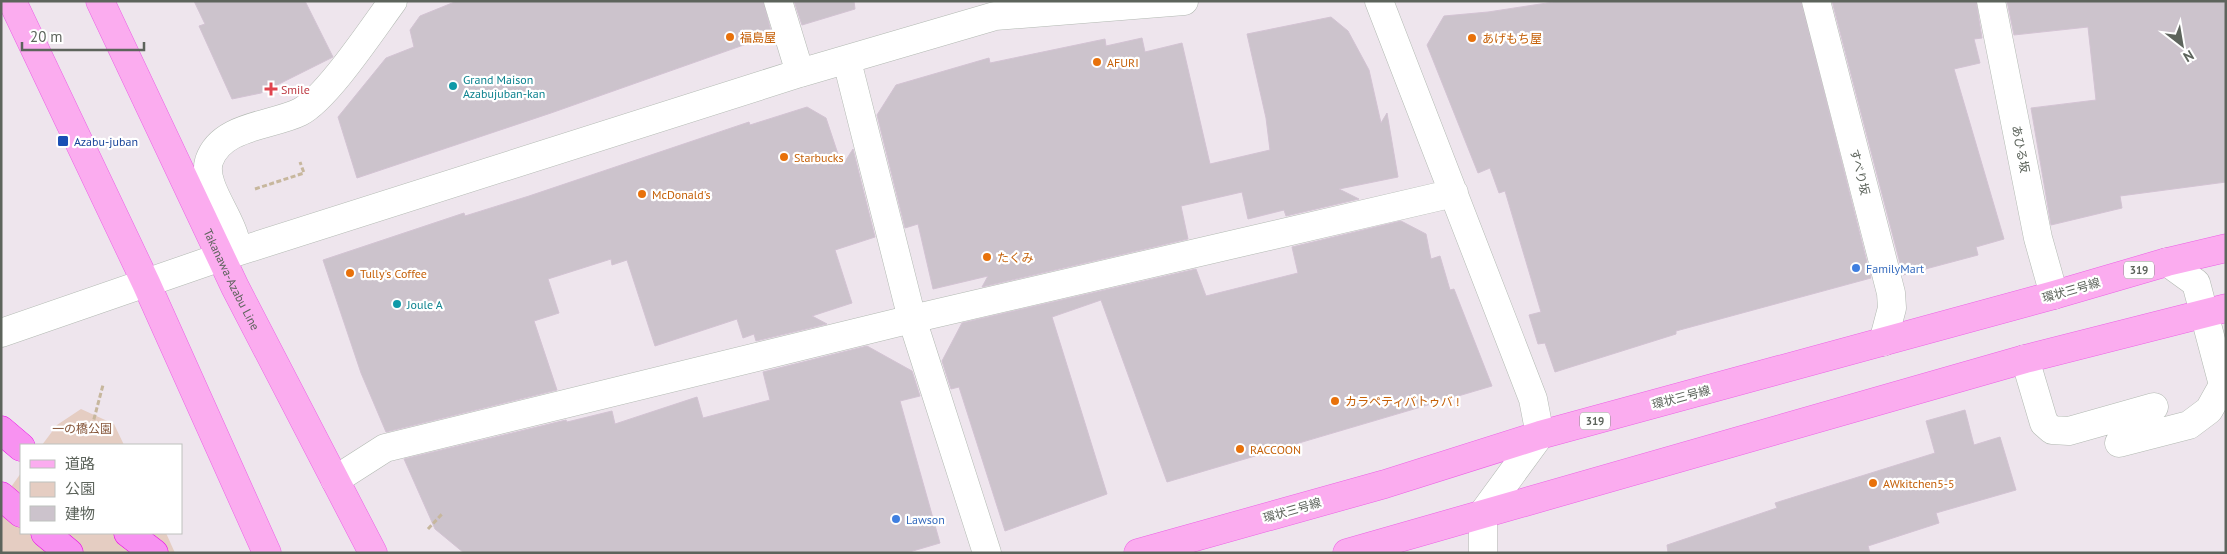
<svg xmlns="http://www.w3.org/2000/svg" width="2227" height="554" font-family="'PT Sans','Noto Sans JP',sans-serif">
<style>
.green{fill:#e5cdc2}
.building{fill:#ccc3cc;stroke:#d3c3d3}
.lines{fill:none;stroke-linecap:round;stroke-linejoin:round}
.minor-casing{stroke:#b2b9b2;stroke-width:29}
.major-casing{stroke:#eb61e5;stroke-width:29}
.highway-casing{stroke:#e90ae6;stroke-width:29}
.path{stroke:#c7b79d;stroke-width:3;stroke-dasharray:5 2.5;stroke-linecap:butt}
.minor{stroke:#fff;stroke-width:28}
.major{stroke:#fbacef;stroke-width:28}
.highway{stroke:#f892f1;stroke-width:28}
.food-dot{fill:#e8710a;stroke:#fff;stroke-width:2}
.culture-dot{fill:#0f9aa8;stroke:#fff;stroke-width:2}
.health-dot{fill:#e0444e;stroke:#fff;stroke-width:2}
.transit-dot{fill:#1a4fb4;stroke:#fff;stroke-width:2}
.shop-dot{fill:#3f7fe0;stroke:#fff;stroke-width:2}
.labels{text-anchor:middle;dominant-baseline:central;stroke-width:4.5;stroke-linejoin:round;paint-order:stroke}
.shield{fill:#fff;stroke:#8e928d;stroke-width:1}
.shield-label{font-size:11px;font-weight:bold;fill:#5d645c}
.food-label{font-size:12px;fill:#c56008;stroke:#fff;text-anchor:start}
.culture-label{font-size:12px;fill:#0d838f;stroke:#fff;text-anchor:start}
.health-label{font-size:12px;fill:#be3a42;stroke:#fff;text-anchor:start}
.transit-label{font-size:12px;fill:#164399;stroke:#fff;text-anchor:start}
.street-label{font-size:12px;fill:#5d645c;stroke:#fff}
.shop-label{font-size:12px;fill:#366cbe;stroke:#fff;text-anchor:start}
.park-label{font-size:12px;fill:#86563a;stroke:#fff}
</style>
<rect width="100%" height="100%" fill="#eee5ed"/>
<path class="green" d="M81 409 114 424 124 445H42L57 425Z
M21 473V533H166L175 553H1V501Z"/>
<path class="building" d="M194 1H305L333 57 261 93 232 99 199 26 205 24Z
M457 1H763L772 35 551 113 357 178 338 117 386 58 414 47 410 30 420 16Z
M794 1H854L855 9 802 25Z
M1560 1H1801L1871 278 1676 331V334L1555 372 1545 343 1538 344 1529 315 1541 312 1505 191 1499 193 1490 168 1478 173 1427 45 1444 16 1488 12Z
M1832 1H1976L1982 38 1974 39 1980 63 1954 69 2004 239 1976 247 1978 255 1903 275Z
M2007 1H2224L2226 20V182L2120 196 2122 208 2051 225 2031 108 2096 100 2088 27 2014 35Z
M1331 17 1348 31 1369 70 1381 123 1387 113 1398 177 1339 189 1359 199 1286 216 1284 210 1248 219 1242 192 1181 206 1188 239 982 287 988 276 933 289 918 224 905 228 877 115 896 85 989 58 990 63 1105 39 1106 46 1142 38 1145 52 1182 43 1210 164 1270 150 1266 118 1247 34Z
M807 107 826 118 842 166 853 149 875 237 835 250 852 303 812 316 827 324 756 341 754 334 743 338 737 319 655 346 627 260 612 265 611 259 548 279 559 313 534 321 557 390 386 432 361 373 323 260 464 213 465 216 529 196 749 122 750 125Z
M1401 221 1426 234 1431 259 1440 256 1450 290 1454 289 1492 386 1167 482 1101 300 1052 317 1107 494 1005 531 959 387 951 389 942 361 962 323 1196 269 1206 296 1298 273 1292 247Z
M867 346 912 371 920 396 900 401 940 543 906 553H464L435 529 404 459 566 420 567 422 612 411 615 424 697 397 703 418 770 400 763 372Z
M1965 410 1974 445 2000 437 2016 490 1936 513 1939 523 1868 546 1870 553H1668L1667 545 1777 508 1775 503 1935 453 1926 421Z"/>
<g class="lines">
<defs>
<path id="minor" d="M778 1 800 73
M1379 1 1533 399 1540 435 1483 513V553
M1816 1 1891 293 1892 308 1883 342
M1991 1 2038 238 2054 295
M847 61 912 319 987 553
M221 257 233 247 235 239C230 216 202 184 209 161 221 125 272 126 300 112 327 98 373 28 393 1
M1 333 221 257 800 73 995 16 1184 1
M2025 359 2044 423 2052 430 2069 431 2154 407
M2119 443 2189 425 2209 410 2223 385 2196 283 2167 262
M335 480 385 448 912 319 1454 193"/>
<g id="major">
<path d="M12 1 146 283 267 553"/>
<path id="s1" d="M100 1 235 287 373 553"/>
<path d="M1138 553 1385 484 1540 435 2054 295 2167 262 2226 248"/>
<path d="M1347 553 2025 359 2226 308"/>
</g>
<path id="highway" d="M1 430 21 447
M1 496 21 513
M45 533 69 553
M128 533 154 553"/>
</defs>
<use href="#minor" class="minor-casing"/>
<use href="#major" class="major-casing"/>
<use href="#highway" class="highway-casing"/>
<path class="path" d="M255 189 304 173 300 162
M90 434 103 385
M428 529 442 514"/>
<use href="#minor" class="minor"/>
<use href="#major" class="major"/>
<use href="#highway" class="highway"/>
</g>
<g class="food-dot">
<circle cx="730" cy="37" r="5"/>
<circle cx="1472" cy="38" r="5"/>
<circle cx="1097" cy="62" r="5"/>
<circle cx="784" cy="157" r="5"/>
<circle cx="642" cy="194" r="5"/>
<circle cx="987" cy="257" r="5"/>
<circle cx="350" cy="273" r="5"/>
<circle cx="1335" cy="401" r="5"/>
<circle cx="1240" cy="449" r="5"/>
<circle cx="1873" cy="483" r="5"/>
</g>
<g class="culture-dot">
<circle cx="453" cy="86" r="5"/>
<circle cx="397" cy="304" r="5"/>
</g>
<path class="health-dot" d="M268.5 81.5h5v5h5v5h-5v5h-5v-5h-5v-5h5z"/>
<rect class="transit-dot" x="57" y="135" width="12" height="12" rx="2.5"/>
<g class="shop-dot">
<circle cx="1856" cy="268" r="5"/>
<circle cx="896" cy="519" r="5"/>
</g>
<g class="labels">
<g class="shield">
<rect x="2124" y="261.5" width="30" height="17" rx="4"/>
<rect x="1580" y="412.5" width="30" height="17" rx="4"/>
</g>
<g class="shield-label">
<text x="2139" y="270">319</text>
<text x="1595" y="421">319</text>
</g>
<g class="food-label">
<text x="740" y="37">福島屋</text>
<text x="1482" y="38">あげもち屋</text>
<text x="1107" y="62">AFURI</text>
<text x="794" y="157">Starbucks</text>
<text x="652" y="194">McDonald's</text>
<text x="997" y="257">たくみ</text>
<text x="360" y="273">Tully's Coffee</text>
<text x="1345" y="401">カラペティバトゥバ !</text>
<text x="1250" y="449">RACCOON</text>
<text x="1883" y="483">AWkitchen5-5</text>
</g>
<g class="culture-label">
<text x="463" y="79">Grand Maison<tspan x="463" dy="14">Azabujuban-kan</tspan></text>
<text x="407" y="304">Joule A</text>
</g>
<g class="health-label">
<text x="281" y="89">Smile</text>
</g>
<g class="transit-label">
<text x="74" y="141">Azabu-juban</text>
</g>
<g class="street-label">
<text transform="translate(2021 149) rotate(79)">あひる坂</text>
<text transform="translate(1860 172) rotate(76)">すべり坂</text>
<text stroke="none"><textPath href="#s1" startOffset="308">Takanawa-Azabu Line</textPath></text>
<text transform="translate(2071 290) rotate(-16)">環状三号線</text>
<text transform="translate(1681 397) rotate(-15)">環状三号線</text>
<text transform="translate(1292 510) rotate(-16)">環状三号線</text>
</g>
<g class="shop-label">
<text x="1866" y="268">FamilyMart</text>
<text x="906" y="519">Lawson</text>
</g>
<g class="park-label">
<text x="82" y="428">一の橋公園</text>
</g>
</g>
<rect width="2227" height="554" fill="none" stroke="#5d645c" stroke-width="5"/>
<rect x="20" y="444" width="162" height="90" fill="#ffffff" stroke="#bec1be"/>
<rect x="30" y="460" width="25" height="8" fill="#fbacef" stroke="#bec1be"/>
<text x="65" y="469" font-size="15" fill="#5d645c">道路</text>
<rect x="30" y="482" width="25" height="15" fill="#e5cdc2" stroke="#bec1be"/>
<text x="65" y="494" font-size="15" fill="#5d645c">公園</text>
<rect x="30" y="506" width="25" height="15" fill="#ccc3cc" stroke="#bec1be"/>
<text x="65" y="519" font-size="15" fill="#5d645c">建物</text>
<g transform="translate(2182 45) rotate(149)" stroke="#ffffff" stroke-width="4" paint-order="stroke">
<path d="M0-4L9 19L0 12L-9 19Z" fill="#5d645c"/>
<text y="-8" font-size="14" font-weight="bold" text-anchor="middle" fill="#5d645c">N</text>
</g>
<path d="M22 42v8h122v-8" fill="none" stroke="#5d645c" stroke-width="2.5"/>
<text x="30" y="42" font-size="15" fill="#5d645c" stroke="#ffffff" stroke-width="4" paint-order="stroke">20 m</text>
</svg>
